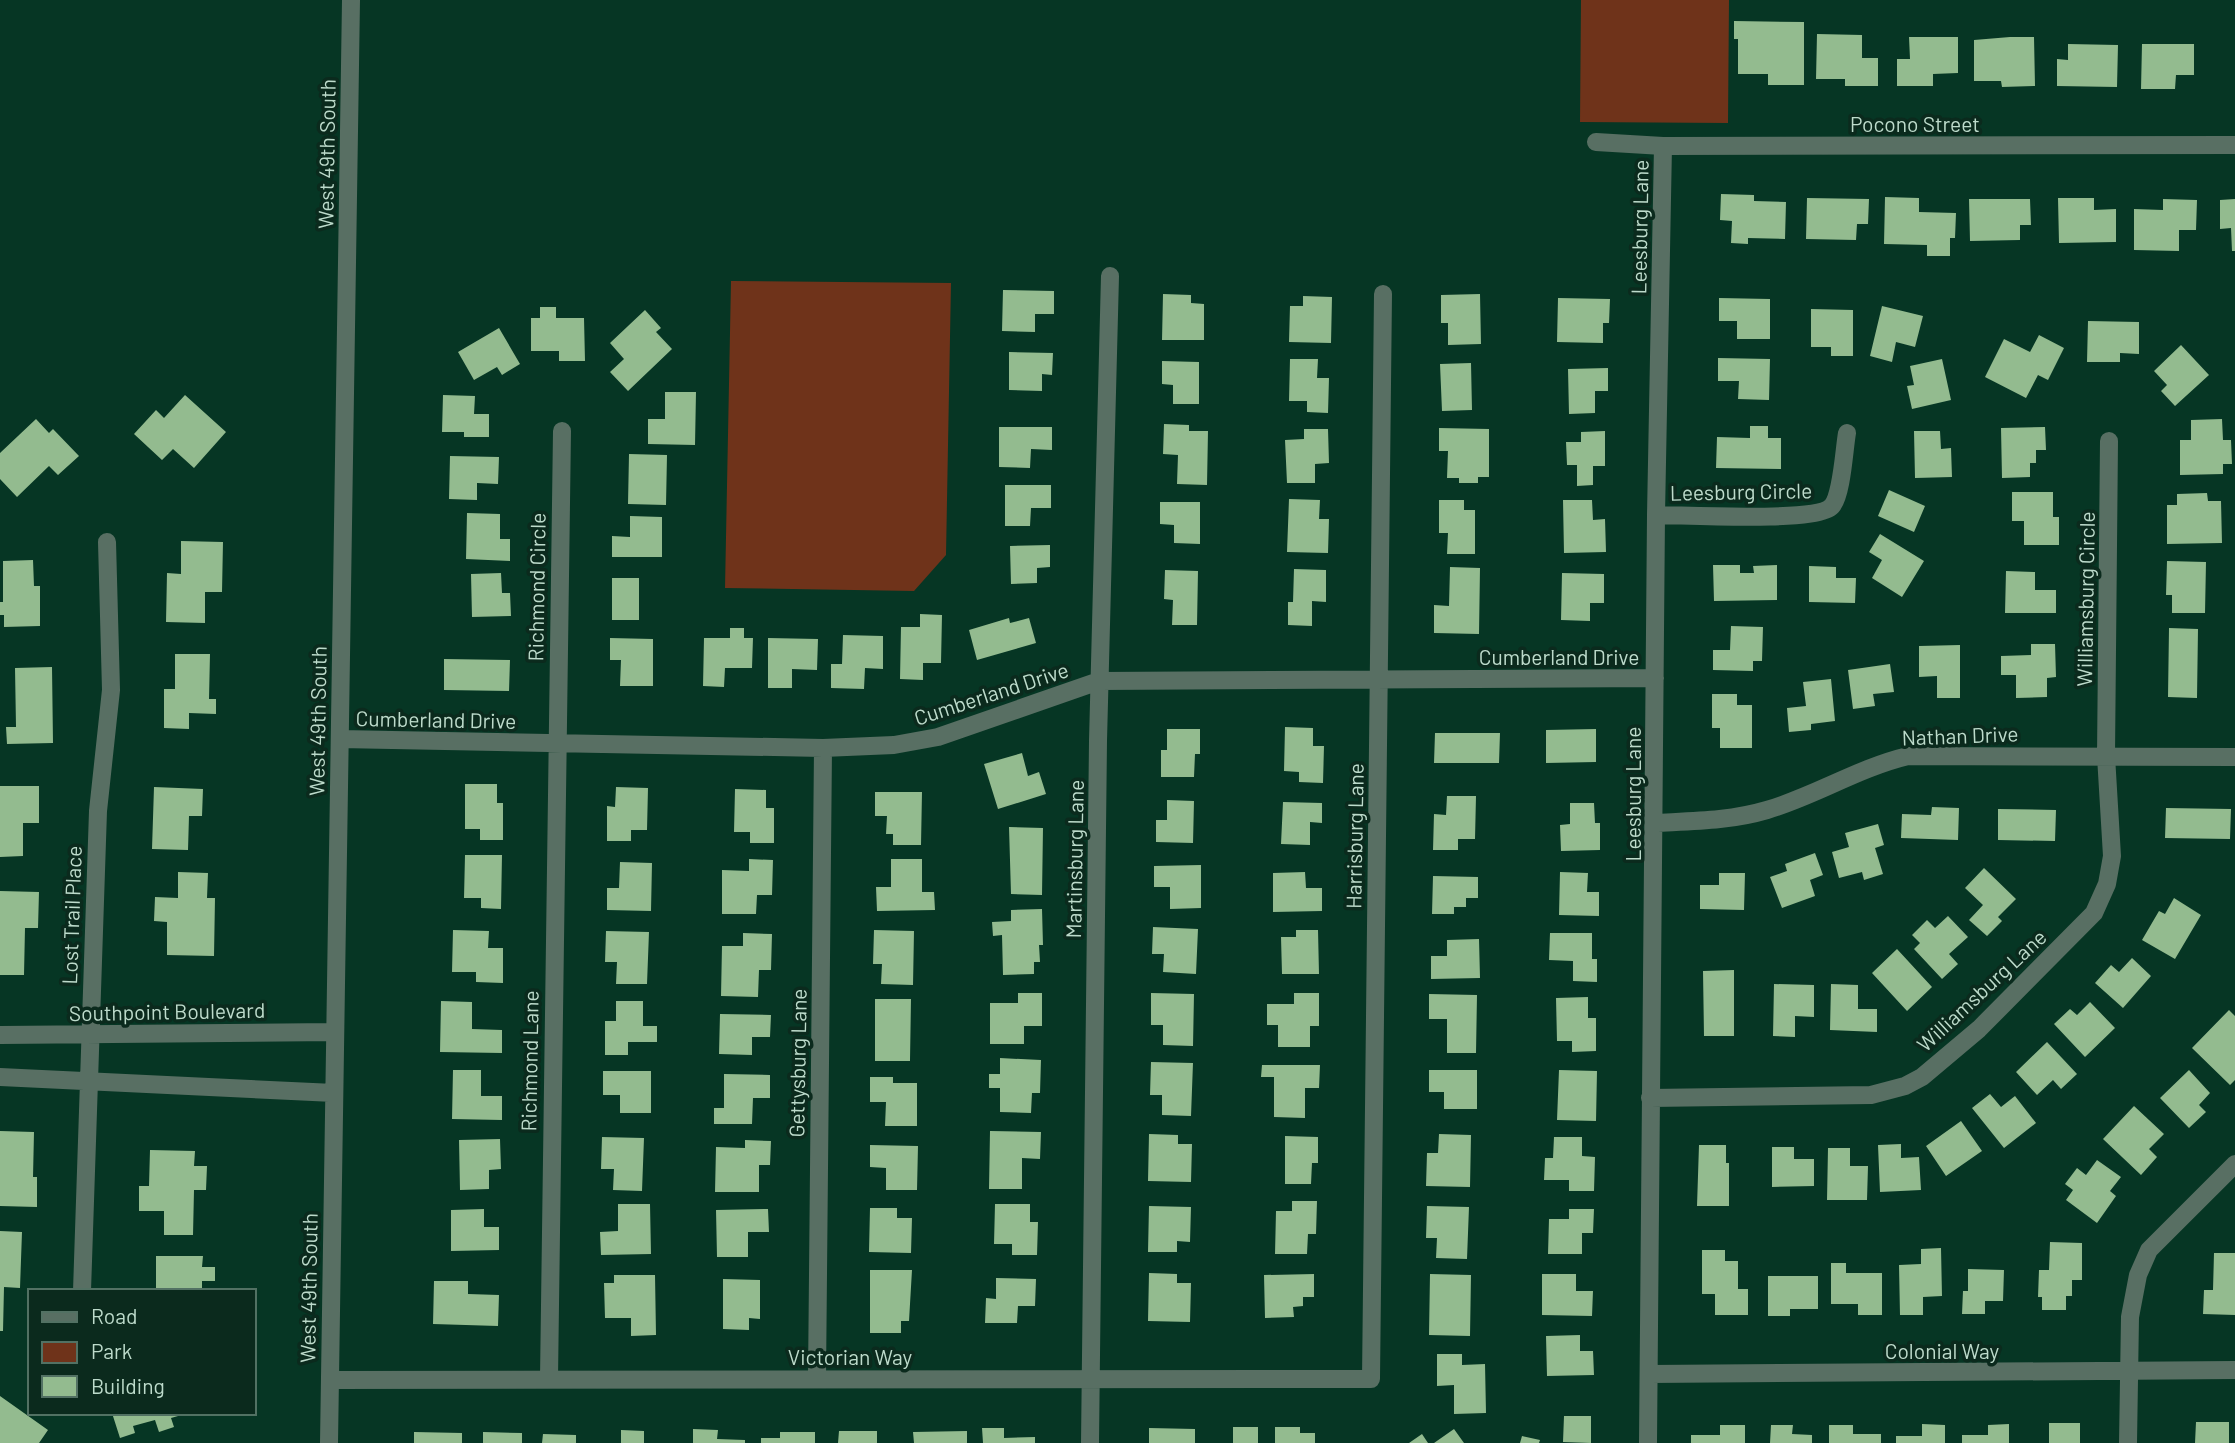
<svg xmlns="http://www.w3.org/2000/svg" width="2235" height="1443" font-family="Barlow,sans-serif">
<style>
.green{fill:#6f331a}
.building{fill:#93bb8f}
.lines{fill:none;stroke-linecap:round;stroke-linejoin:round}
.minor{stroke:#586f63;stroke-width:18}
.labels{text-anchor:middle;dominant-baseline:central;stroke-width:7;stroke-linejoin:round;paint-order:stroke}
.street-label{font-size:21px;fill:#bddbcb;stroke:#0b2a1d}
</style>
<rect width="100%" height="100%" fill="#063624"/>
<path class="green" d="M1581 0H1729L1728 123 1580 122Z
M731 281 951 283 946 555 914 591 725 588Z"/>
<path class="building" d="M1734 21 1804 22V85H1768V74H1738V39H1734Z
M1817 34 1862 35V58H1878V86H1845V79H1816Z
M1909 37H1958V73L1933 74V86H1897V59H1910Z
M2010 37H2034L2035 86 2002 87 2001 81H1974V40Z
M2068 44 2118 45 2117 87 2057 86V59L2068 60Z
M2142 44H2194V75H2176L2175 89H2141Z
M1721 194 1754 195V201L1786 202 1785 239 1748 238V244L1731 243 1732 221 1720 220Z
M1885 197 1919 198V212L1956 213 1955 238H1950V256H1927V245L1884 244Z
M1807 198 1869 199 1868 224H1857L1856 240 1806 239Z
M2058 198H2094V210L2116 209V242L2059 243Z
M1969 199H2030L2031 225H2020V240L1970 241Z
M2163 199 2197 200 2196 230H2179V251L2134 250V209L2163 210Z
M2235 199V251H2232L2231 228 2220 229V200Z
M1003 290 1054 291V314H1035V332L1002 331Z
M1163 294 1191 295V303L1204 304V340H1162Z
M1480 294 1481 344 1448 345V323H1441V295Z
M1303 296 1332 297 1331 343 1289 342 1290 306H1303Z
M1558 298 1610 299 1609 323H1603V343L1557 342Z
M1719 298 1770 299V339H1737V321H1719Z
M1882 306 1923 316 1915 347 1896 342 1892 362 1870 356Z
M540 307H556V318H584L585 361H559V351H531V318H540Z
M1811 309 1853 310V356H1831V347H1811Z
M645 310 661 328 656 332 672 349 628 391 610 372 624 359 610 343Z
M2088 321 2139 322V354L2120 353V362H2087Z
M499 328 520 364 502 375 497 367 474 380 458 352Z
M2039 335 2064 348 2048 380 2038 375 2026 398 1985 377 2004 339 2030 352Z
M2181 345 2209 375 2175 406 2161 391 2167 385 2154 371Z
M1009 352 1053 353 1052 375 1042 374V391L1009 390Z
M1718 358 1770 359 1769 400 1738 399 1739 381H1718Z
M1290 359H1318L1317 378H1329L1328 413 1307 412V401H1289Z
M1942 359 1951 400 1912 409 1907 386 1914 385 1910 366Z
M1162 361 1199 362V404H1173V385L1162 384Z
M1471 363 1472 410 1442 411 1440 364Z
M1608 368V391H1595V413L1569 414 1568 369Z
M665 392H696L695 445 648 444V419H665Z
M185 395 226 432 194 468 173 449 162 460 134 434 156 410 164 418Z
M443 395 475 396 474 414H489V437H464V432H442Z
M36 419 49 433 53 429 79 456 58 475 49 466 17 497 0 479V453Z
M2222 419 2223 440H2231L2232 464H2223V474L2180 475V440H2191V420Z
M1164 424 1189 425V431H1208L1207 485 1177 484 1178 455 1163 454Z
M1750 426H1768V438H1781V469L1716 468 1717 437 1750 438Z
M999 427H1052V450L1031 449 1030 468 999 467Z
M2045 427 2046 450H2036V463H2030V477L2002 478 2001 428Z
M1439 428 1489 429V477H1478V483H1459V478H1447L1448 451H1439Z
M1304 429H1328L1329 463 1315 464V483H1287L1285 440 1304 439Z
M1605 431V466H1593V485L1577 486V465H1567L1566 442H1581V432Z
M1914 431H1940L1941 449 1951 448 1952 477 1915 478Z
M629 454 667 455 666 505 628 504Z
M450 456 499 457 498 484 477 483V500L449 499Z
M1005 485H1051V508H1031L1030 526H1005Z
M1889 490 1925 506 1914 532 1878 516Z
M2012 492H2053V517H2059V545H2024V521H2012Z
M2207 493 2208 501H2221L2222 543 2167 544V505H2177V494Z
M1289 499 1320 500 1319 519H1329L1328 553 1287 552Z
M1439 500H1464V510H1475V554H1447L1448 533H1439Z
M1563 500H1592L1593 520 1605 519 1606 552 1564 553Z
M1160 502H1200V544L1174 543V525L1160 524Z
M467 513 500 514V539H510V561L466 559Z
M630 516 662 517V557H612V536L630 537Z
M1880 534 1924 561 1902 597 1872 578 1882 560 1869 552Z
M181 541 223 542 222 592H205V623L166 622 167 573 181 574Z
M1050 545V567L1037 568V583L1011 584 1010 546Z
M33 560 34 586H40V626L4 627V615H0V602H3V561Z
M2167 561 2206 562 2205 613H2172V595H2166Z
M1713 565H1740V573H1754L1753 566 1777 565V600L1714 601Z
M1809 566 1836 567V578H1856L1855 603 1809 602Z
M1450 567 1480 568 1479 634 1434 633V605L1449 606Z
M1294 569 1326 570V602L1312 601V626L1288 625V602H1293Z
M1165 570 1198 571 1197 625H1172L1173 600 1164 599Z
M2006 571 2035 572V590H2056V613H2005Z
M501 573 502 593H510L511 616 472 617 471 574Z
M1562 573 1604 574V603H1590V621L1561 620Z
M612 578H639V620H612Z
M920 614 942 615 941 663H923V680L900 679 901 627H920Z
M1009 618 1010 623 1029 618 1036 643 977 660 969 630Z
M1731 626 1763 627 1762 661H1753V671L1713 670V650H1730Z
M730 628H744V638H753L752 668H725L724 687 703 686 704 638H730Z
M2169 628 2198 629 2197 698 2168 697Z
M843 635 883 636V669L865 668 864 689 831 688V664H842Z
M610 638 653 639V686H620L621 660H610Z
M768 638 818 639 817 670 792 669V688H768Z
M2031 644H2055L2056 677 2047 678V697L2016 698V675H2001V656L2031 655Z
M1960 645V698H1937V676L1919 677V646Z
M175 654H210L209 699H216V714L189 713V729L164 728V689H175Z
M444 659 510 660 509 691 444 690Z
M1890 664 1894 692 1873 694 1875 706 1853 709 1848 670Z
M52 667 53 743 7 744 6 727H16L15 668Z
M1831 679 1835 721 1811 724V730L1789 732 1787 708 1806 706 1803 682Z
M1712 694H1737V705H1752V748H1720V728H1712Z
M1285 727 1313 728V746H1324L1323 783 1299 782V772L1284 771Z
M1167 729H1200V754H1195L1194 777H1161V750H1167Z
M1596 729V762L1546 763V730Z
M1435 733H1500L1499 763H1434Z
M1022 753 1028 776 1039 772 1046 794 998 809 984 764Z
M465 784H497V803H503V840H480V829H465Z
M0 786H39V823H23V856L0 857Z
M154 787 203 789 202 816H189L188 850 152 849Z
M616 787 648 788 647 830H631V841H607V806L615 807Z
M735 789 766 790V808H774V843H750V832H734Z
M875 792H922L921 845H893V834H886L887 816H875Z
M1447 796H1476L1475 839H1458V850H1433L1434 814 1446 815Z
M1167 800 1194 801 1193 843 1156 842V820H1167Z
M1283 802 1322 803V823L1310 822V845L1281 844Z
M1570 803H1594L1595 823H1600V850L1561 851 1560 825 1570 824Z
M1932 807 1959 808 1958 840 1901 838 1902 814 1931 815Z
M2166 808 2231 809 2230 839 2165 838Z
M1998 809 2056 810 2055 841 1998 840Z
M1878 824 1884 845 1875 848 1883 874 1864 880 1862 872 1839 878 1832 852 1849 847 1845 833Z
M1009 827 1043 828 1042 895 1011 894Z
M1815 853 1823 875 1810 880 1815 896 1782 908 1770 877 1787 871 1785 864Z
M465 855H502L501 909 481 908V898H464Z
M749 859 773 860 772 895H757L756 914H722V870L749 871Z
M891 859H922V892H934L935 910 877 911 876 887H891Z
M620 862 652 863 651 911 607 910V888H619Z
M1201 865V908L1170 909V887H1154V866Z
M1984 868 2016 899 1998 917 2002 921 1987 936 1969 920 1983 905 1965 888Z
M178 872 208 873 207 898H215L214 956 167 955V922L154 921 155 897 178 898Z
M1305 872 1306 888H1322V911L1273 912V873Z
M1560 872 1588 873 1587 892H1599V916L1559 915Z
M1719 873H1745L1744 910 1700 909V885H1719Z
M1433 876 1478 877V898H1466V907H1454V914H1432Z
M0 891 39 892 38 928H25L24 975H0Z
M2174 898 2201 915 2175 959 2142 940 2159 911 2165 914Z
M1042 909 1043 945H1039L1040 962H1034V974L1003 975 1002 935 993 936 992 922 1011 921V910Z
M1948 916 1968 937 1949 954 1958 964 1942 979 1914 949 1920 943 1912 935 1927 920 1935 928Z
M1153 927 1198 929 1196 974 1163 972 1164 954H1152Z
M453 930 489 931 488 948H503V983L476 982V972H452Z
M874 930 914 931 913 985 881 984 882 964H873Z
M1296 930H1318L1319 974H1282L1281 937H1296Z
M606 931 649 932 647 984H616L617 962H605Z
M743 933 772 934 771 970H759L758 997 721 996 722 946H743Z
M1550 933H1592V959H1597V982L1573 981V961L1549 960Z
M1479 939 1480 978 1431 979V956H1447V940Z
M1897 949 1932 987 1907 1011 1872 973Z
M2132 958 2151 976 2123 1008 2095 983 2111 965 2119 972Z
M1734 970V1036H1704L1703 971Z
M1774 984 1814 985V1017L1795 1016V1037L1773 1036Z
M1831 984 1858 985V1009H1877V1032L1830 1030Z
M1018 993H1042V1026H1024V1044H990V1003H1018Z
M1151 993 1194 994 1193 1046 1163 1045V1025H1151Z
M1294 993H1319V1026H1310V1047H1278V1025H1267V1004H1294Z
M1429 994 1477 995 1476 1053H1447V1019H1429Z
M1588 997V1018H1596V1051L1572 1052V1041H1557L1556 998Z
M875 999H911L910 1061H875Z
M441 1001 472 1002V1029L502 1030V1053L440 1052Z
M616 1001H643V1026H657V1042H628V1055H605V1021H616Z
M2090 1002 2115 1028 2085 1057 2054 1024 2070 1009 2077 1015Z
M2229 1010 2235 1016V1080L2230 1085 2192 1048Z
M720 1014 771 1015 770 1037H752V1055L719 1054Z
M2047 1042 2077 1074 2061 1089 2053 1080 2037 1095 2016 1072Z
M1000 1058 1041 1060 1040 1093H1032L1031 1113 1000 1112V1088H989V1074H1000Z
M1151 1062 1193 1063 1191 1116 1162 1115V1095H1150Z
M1262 1065H1320L1319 1088H1305V1118L1274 1117V1077H1261Z
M453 1070H481V1096H502V1120L452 1119Z
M1429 1070H1477V1109H1444V1092H1429Z
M1559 1070 1597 1071 1596 1121 1557 1120Z
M2189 1070 2210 1093 2199 1105 2206 1112 2189 1128 2160 1098Z
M603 1071H651V1113H620V1095H603Z
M724 1074 770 1075V1098H753L752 1124H714V1108H724Z
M870 1077H893V1083H917V1126H885L886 1102H870Z
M1990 1094 2001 1107 2015 1096 2036 1123 2004 1148 1972 1108Z
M2134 1106 2164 1134 2149 1149 2157 1157 2141 1175 2103 1139Z
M1961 1121 1982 1151 1946 1176 1926 1146Z
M0 1131 34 1132 33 1177H37V1207L0 1206Z
M990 1131 1041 1132 1040 1159 1022 1158V1189H989Z
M1149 1134 1178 1135V1144H1192L1191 1182 1148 1181Z
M1439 1134 1471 1135 1470 1187 1426 1186 1427 1153H1438Z
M1285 1136 1318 1137V1163H1312L1311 1184H1285Z
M602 1137 644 1138 642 1191 613 1190 614 1169H601Z
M1554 1137H1582V1156L1595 1157 1594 1191H1569V1180H1544L1545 1158H1553Z
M500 1139 501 1169 489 1170V1189L460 1190 459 1140Z
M745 1140 771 1141 770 1165H759V1192H715L716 1147 745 1148Z
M1901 1144V1158L1919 1157 1921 1190 1880 1192 1878 1145Z
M870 1145 918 1146 917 1190H886V1168L870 1167Z
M1699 1145H1726V1163H1729V1206H1697Z
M1772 1147H1794V1159H1814V1186L1772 1187Z
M1828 1148H1850V1166H1868L1867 1200H1827Z
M150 1150 195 1151 194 1166H207L206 1190H194L193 1235H164V1211H139V1186H149Z
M2097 1160 2121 1177 2110 1191 2116 1196 2097 1223 2066 1200 2073 1190 2065 1184 2077 1168 2086 1175Z
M1292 1201H1317L1316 1234H1308L1307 1254H1275L1276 1211H1292Z
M618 1204H650L651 1254 601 1255 600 1232 618 1231Z
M995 1204H1030V1222H1038L1037 1255H1012V1244H994Z
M1149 1206 1191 1207 1190 1242 1177 1241V1252H1148Z
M1427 1206 1469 1207 1467 1259 1436 1258 1437 1238H1426Z
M870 1208H897V1218H912L911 1253 869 1252Z
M484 1209V1227H499V1250L451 1251V1210Z
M768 1209 769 1232H748V1257H717L716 1210Z
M1569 1209H1594L1593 1233H1582V1254H1548L1549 1219H1569Z
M0 1231 22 1232 20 1288 4 1287 3 1331H0Z
M2050 1242 2082 1243V1280H2072V1296H2066V1310H2042V1297H2038L2039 1270H2049Z
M1941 1248 1942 1296 1923 1297V1315H1900L1899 1265 1921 1264V1249Z
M1702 1250H1725V1261H1738V1289H1748V1315H1715V1294H1702Z
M2214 1253H2235V1315L2203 1314 2204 1290H2213Z
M156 1256H203L202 1267H215V1281H202V1291L156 1289Z
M1831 1263H1846V1273H1882V1315H1858V1304H1831Z
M1968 1269 2004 1270 2003 1301H1985V1314H1962L1963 1291H1968Z
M870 1270H912L909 1321H901V1333H870Z
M1149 1273 1177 1274V1283H1191L1190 1322 1148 1321Z
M1314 1274V1297H1303V1306L1293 1307 1294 1317 1265 1318 1264 1275Z
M1430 1274 1471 1275 1470 1336 1429 1335Z
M1542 1274H1576V1291H1593L1592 1316 1542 1315Z
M614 1275H655L656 1335 631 1336V1318H605L604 1283H614Z
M1768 1276H1818V1309H1790V1316H1768Z
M996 1278 1036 1279 1035 1306H1018L1017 1323H985L986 1298 996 1299Z
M723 1279 760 1280V1319L749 1318V1330L723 1329Z
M434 1281H468V1294L499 1295 498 1326 433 1324Z
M1580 1335V1351H1593L1594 1375 1547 1376 1546 1336Z
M1437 1354H1462V1365L1485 1364 1486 1413 1454 1414V1385L1437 1386Z
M0 1396 48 1430 39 1443H0Z
M112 1413H185V1414L171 1418 174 1427 159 1432 155 1420 133 1426 135 1433 120 1438Z
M1564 1416H1591V1443L1563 1442Z
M2196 1422H2229V1443H2195Z
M2049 1423H2080V1443H2049Z
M1922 1424 1945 1425V1443H1896V1436H1922Z
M2009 1424V1443H1962V1435H1988V1425Z
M1720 1425H1745V1443H1691V1435H1720Z
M1771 1425H1793L1792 1434 1812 1435V1443H1770Z
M1829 1425H1853V1434H1881V1443H1829Z
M1233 1427H1258V1443H1233Z
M1275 1427H1300V1433H1315V1443H1275Z
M982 1428H1004V1438L1035 1437V1443H983Z
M1149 1428 1195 1429V1443H1149Z
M693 1429 718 1430 717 1439 745 1440V1443H693Z
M1454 1429 1464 1443H1434Z
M621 1430 644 1431V1443H621Z
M839 1431H877V1443H838Z
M967 1431V1443H914L913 1432Z
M414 1432 462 1433V1443H414Z
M483 1432 522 1433V1443H483Z
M780 1432H815V1443H761V1438H780Z
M543 1434 576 1435V1443H542Z
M1422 1434 1428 1443H1409Z
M1522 1436 1540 1440 1539 1443H1520Z"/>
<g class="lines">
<path class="minor" d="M1596 142 1663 146 2235 145
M1656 515C1685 515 1817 523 1832 506 1842 494 1844 450 1847 433
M340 739 823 748 894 745 938 737 1099 681 1655 678
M1655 823C1693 821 1730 821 1767 810 1815 796 1858 768 1908 756L2235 757
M0 1035 335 1032
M0 1077 334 1093
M1650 1098 1871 1095 1905 1086 1922 1077 1979 1029 2094 913 2107 884 2112 856 2106 756 2109 441
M82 1291 98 811 111 690 107 542
M1649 1374 2235 1370
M549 1378 562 431
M817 1379 823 748
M330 1380 1371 1379 1383 294
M329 1443 351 0
M1090 1443 1098 741 1110 276
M1648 1443 1656 515 1663 146
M2128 1443 2130 1317 2138 1275 2149 1250 2235 1164"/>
</g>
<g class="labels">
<g class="street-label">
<text x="1915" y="123">Pocono Street</text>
<text transform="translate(326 154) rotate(-89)">West 49th South</text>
<text transform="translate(1639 227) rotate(-89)">Leesburg Lane</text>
<text transform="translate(1741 491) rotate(-1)">Leesburg Circle</text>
<text transform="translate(536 587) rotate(-89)">Richmond Circle</text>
<text transform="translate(2085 599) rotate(-89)">Williamsburg Circle</text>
<text x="1559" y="656">Cumberland Drive</text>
<text transform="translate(991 693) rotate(-18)">Cumberland Drive</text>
<text transform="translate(436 719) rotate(1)">Cumberland Drive</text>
<text transform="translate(317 721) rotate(-89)">West 49th South</text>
<text transform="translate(1960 735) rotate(-2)">Nathan Drive</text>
<text transform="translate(1632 794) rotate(-90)">Leesburg Lane</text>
<text transform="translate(1354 836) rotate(-89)">Harrisburg Lane</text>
<text transform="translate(1074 859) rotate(-89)">Martinsburg Lane</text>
<text transform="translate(71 915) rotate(-88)">Lost Trail Place</text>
<text transform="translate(1981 990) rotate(-43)">Williamsburg Lane</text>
<text transform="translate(167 1011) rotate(-1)">Southpoint Boulevard</text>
<text transform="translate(529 1061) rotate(-89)">Richmond Lane</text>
<text transform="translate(797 1063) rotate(-89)">Gettysburg Lane</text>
<text transform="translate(308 1288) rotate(-89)">West 49th South</text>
<text x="1942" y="1350">Colonial Way</text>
<text x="850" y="1356">Victorian Way</text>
</g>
</g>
<rect x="28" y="1289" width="228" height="126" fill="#0b2a1d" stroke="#527163" stroke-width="2"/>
<rect x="42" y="1312" width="35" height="10" fill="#586f63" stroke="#527163" stroke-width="2"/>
<text x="91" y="1324" font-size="21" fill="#bddbcb">Road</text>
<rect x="42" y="1342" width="35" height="21" fill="#6f331a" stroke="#527163" stroke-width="2"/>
<text x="91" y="1359" font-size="21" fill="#bddbcb">Park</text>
<rect x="42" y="1376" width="35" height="21" fill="#93bb8f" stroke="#527163" stroke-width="2"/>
<text x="91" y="1394" font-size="21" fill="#bddbcb">Building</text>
</svg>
